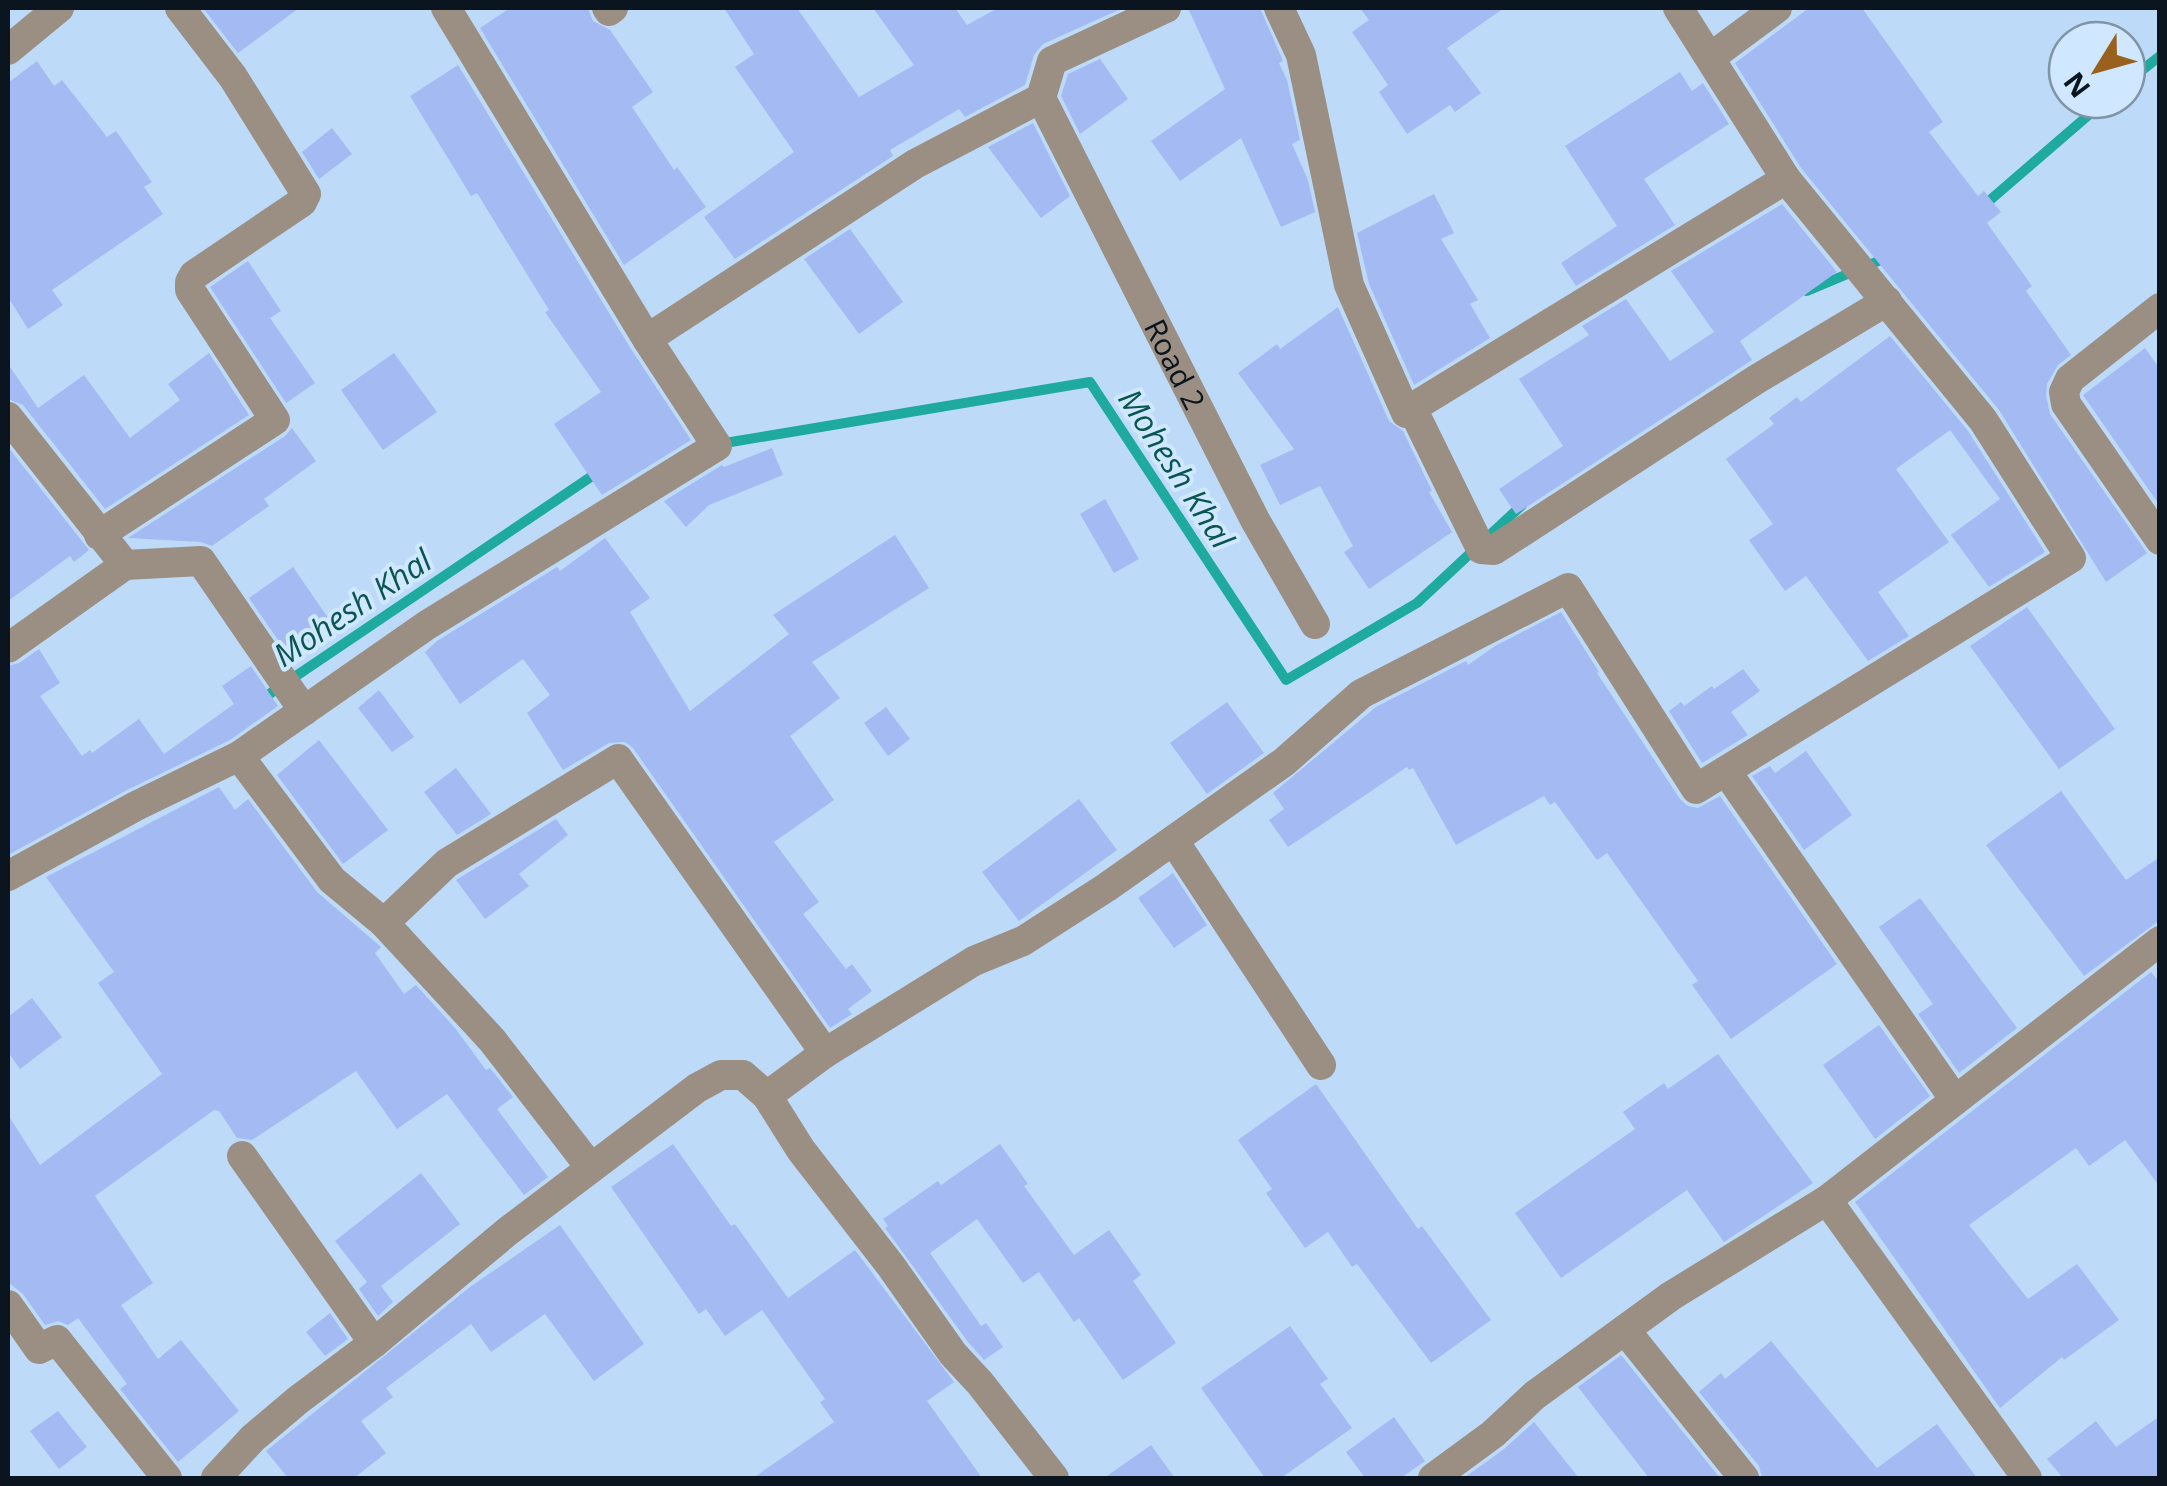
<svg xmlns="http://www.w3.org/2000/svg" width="2167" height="1486" font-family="'Open Sans',sans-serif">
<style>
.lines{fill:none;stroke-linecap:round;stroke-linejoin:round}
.stream{stroke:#1eaa9f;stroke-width:10}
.building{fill:#a3bbf2}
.minor{stroke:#9b8f83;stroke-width:30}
.labels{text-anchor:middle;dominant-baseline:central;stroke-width:8;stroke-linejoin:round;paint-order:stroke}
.street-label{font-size:30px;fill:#0a151f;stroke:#cfe8ff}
.water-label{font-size:32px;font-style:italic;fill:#0a554f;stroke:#cfe8ff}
</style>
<rect width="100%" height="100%" fill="#bddbf8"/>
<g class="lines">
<path class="stream" d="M2127 82 2160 56
M1982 207 2106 100
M1807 291 1888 257
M719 444 1090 382 1286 680 1417 603 1522 505
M259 701 601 470"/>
</g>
<path class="building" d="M203 8H299L238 53Z
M510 8H588L593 21 610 30 653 92 632 107 674 170 677 167 706 207 624 265 480 28Z
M724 8H797L859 97 914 65 873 8H955L967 25 998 8H1123L1043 44 1034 55 1025 85 965 117 959 109 890 150 893 156 735 259 704 217 794 152 735 67 754 54Z
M1188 8H1260L1283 61 1279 63 1287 80 1300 140 1292 144 1308 180 1315 212 1281 227 1241 138 1180 181 1151 141 1225 89Z
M1360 8H1504L1447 48 1481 93 1455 112 1450 105 1407 134 1379 92 1388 85 1352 32 1369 20Z
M1809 8H1862L1943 122 1929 132 1978 196 1984 191 2001 212 1987 223 2032 286 2026 291 2071 355 2058 365 2047 384 2046 395 2050 414 2147 553 2106 582 1999 410 1801 168 1735 63Z
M1100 59 1128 99 1080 134 1061 96 1068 74Z
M37 61 54 86 62 80 107 137 116 131 152 182 144 187 163 214 52 290 63 305 28 329 8 297V83Z
M458 65 631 349 691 440 602 495 554 424 601 392 545 312 549 310 477 193 471 196 410 96Z
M1680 72 1692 91 1703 83 1729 124 1644 179 1675 225 1576 286 1561 263 1617 226 1565 146Z
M1033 123 1070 196 1041 218 988 147Z
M332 128 352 154 319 179 302 152Z
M1434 194 1454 233 1441 239 1478 300 1470 304 1490 338 1414 385 1369 284 1357 233Z
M1782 204 1837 272 1740 341 1752 360 1516 514 1499 489 1563 446 1519 379 1589 335 1582 326 1626 299 1670 361 1714 332 1671 271Z
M850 229 903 302 859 334 804 259Z
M248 261 281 311 270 318 315 383 286 403 210 287Z
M1338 307 1389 421 1403 431 1432 491 1429 492 1452 532 1369 589 1344 552 1353 546 1320 486 1280 505 1260 465 1294 449 1238 373 1277 344 1280 349Z
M1890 336 1968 431 2045 552 1989 587 1951 535 2000 499 1950 430 1896 469 1949 542 1878 592 1909 636 1868 661 1806 576 1785 591 1749 540 1773 524 1726 459 1774 424 1769 418 1797 397 1801 402Z
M2145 348 2160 369V506L2083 395Z
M209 353 249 415 105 509 23 405 8 399V364L38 408 84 375 130 438 180 400 168 384Z
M394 353 437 412 383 450 341 390Z
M292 428 316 461 264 499 269 506 212 546 201 542 128 538 285 436Z
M8 447 89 550 74 562 70 556 8 601Z
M772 448 783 475 709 505 686 527 664 501 722 465 724 467Z
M1105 499 1139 559 1114 573 1080 514Z
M895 535 929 588 812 662 840 698 790 736 834 800 774 842 819 902 803 914 846 969 852 964 872 991 848 1009 852 1014 830 1028 633 748 625 742 609 743 563 770 527 713 550 695 523 659 460 704 425 652 437 641 557 567 560 571 605 538 650 598 630 612 690 711 789 634 773 615Z
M293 567 333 625 289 656 249 598Z
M2027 607 2115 729 2059 769 1970 646Z
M1561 612 1599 672 1597 673 1680 799 1688 806 1698 808 1720 796 1837 964 1731 1039 1692 985 1698 981 1607 853 1597 860 1555 802 1550 805 1544 796 1456 845 1413 768 1409 770 1407 767 1288 847 1269 820 1284 809 1273 793 1376 707 1466 661 1468 665 1495 646Z
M39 649 60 683 40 696 82 756 90 750 92 753 139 719 164 754 234 704 222 686 251 666 278 706 230 740 127 790 8 855V666L19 663Z
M1743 669 1760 691 1731 712 1748 735 1702 763 1669 711 1681 702 1684 706 1712 686 1714 689Z
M379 690 414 737 392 752 358 708Z
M1227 702 1264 753 1207 794 1170 743Z
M886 707 910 739 888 756 864 723Z
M319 740 388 830 343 864 277 775Z
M1806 751 1852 815 1804 850 1752 776 1770 766 1775 773Z
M456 768 491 814 457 835 424 792Z
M219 787 235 810 248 799 317 892 381 947 375 953 404 994 416 985 455 1028 486 1070 490 1068 513 1097 497 1109 548 1177 524 1195 447 1094 397 1129 356 1071 252 1140 237 1138 219 1111 214 1110 95 1196 153 1283 121 1305 158 1359 181 1340 239 1411 178 1462 120 1389 127 1384 78 1318 68 1325 58 1321 45 1325 23 1294 8 1282V1115L40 1165 162 1074 98 983 114 972 46 877Z
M2061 791 2126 880 2160 857V920L2084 976 1986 845Z
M1079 799 1117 850 1019 921 982 872Z
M556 819 568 835 519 874 529 886 485 919 456 880Z
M1173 873 1207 925 1174 948 1138 898Z
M1920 898 2017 1028 1959 1073 1918 1014 1933 1004 1879 927Z
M2151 972 2160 983V1187L2125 1140 2089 1166 2076 1148 1969 1225 2028 1299 2077 1264 2119 1320 2064 1360 2062 1357 2000 1408 1855 1202Z
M32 998 62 1037 20 1069 8 1052V1017Z
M1879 1025 1930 1096 1875 1139 1823 1065Z
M1718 1054 1813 1183 1724 1242 1687 1190 1561 1278 1515 1213 1635 1129 1623 1112 1664 1083 1668 1089Z
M1316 1084 1418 1229 1422 1226 1491 1320 1431 1363 1357 1264 1352 1267 1328 1232 1305 1248 1266 1193 1272 1189 1238 1140Z
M673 1144 731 1226 735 1224 788 1298 855 1250 954 1382 927 1401 982 1478H753L834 1422 820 1402 825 1399 762 1310 725 1336 706 1309 699 1314 611 1187Z
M1000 1144 1028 1184 1024 1186 1074 1255 1109 1230 1141 1275 1133 1281 1176 1343 1123 1380 1079 1318 1074 1322 1039 1272 1023 1283 977 1219 930 1253 981 1326 986 1323 1003 1347 984 1360 968 1342 885 1228 888 1226 883 1219 938 1181 941 1185Z
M421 1173 460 1224 381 1286 393 1302 378 1316 359 1289 367 1282 335 1241Z
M560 1225 644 1344 594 1381 545 1314 491 1352 471 1324 386 1388 393 1397 361 1421 386 1453 354 1478H288L266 1451 470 1287Z
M330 1313 348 1339 325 1356 306 1332Z
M1290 1326 1328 1379 1320 1384 1352 1428 1281 1478H1265L1201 1388Z
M1771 1341 1877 1468 1937 1424 1977 1478H1762L1759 1466 1699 1392 1721 1373 1725 1379Z
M1621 1355 1720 1478H1649L1578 1387Z
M58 1411 87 1447 59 1469 30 1431Z
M2160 1416V1478H2063L2047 1459 2096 1421 2116 1447Z
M1394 1417 1425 1461 1401 1478H1365L1346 1452Z
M1534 1422 1579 1478H1464L1504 1449Z
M1151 1445 1175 1478H1104Z"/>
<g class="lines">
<g class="minor">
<path d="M446 8 647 339"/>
<path d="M607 8 609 11 613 8"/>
<path d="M1279 8 1301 55 1349 285 1406 413 1412 408"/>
<path d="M8 50 59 8"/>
<path d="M1711 57 1777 8"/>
<path id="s1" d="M1041 98 1255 520 1315 624"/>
<path d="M1786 179 1412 408 1481 549 1494 550 1757 379 1887 301"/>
<path d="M2160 308 2070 379 2064 392 2066 404 2160 540"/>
<path d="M8 417 125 565 8 648"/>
<path d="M99 535 275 420 190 290V282L194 275 302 202 306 194 233 77 180 8"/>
<path d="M125 565 201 561 304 711"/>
<path d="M239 756 427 625 717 446 647 339 915 164 1041 98 1052 61 1166 8"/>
<path d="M1726 771 1955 1100"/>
<path d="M1174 841 1321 1065"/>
<path d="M8 876 136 806 239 756 332 880 384 923 492 1040 591 1168"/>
<path d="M384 923 447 863 618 759 825 1053"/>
<path d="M767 1096 825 1053 974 961 1023 941 1107 887 1284 762 1361 694 1568 588 1696 789 2071 558 1983 420 1786 179 1678 8"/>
<path d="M242 1156 374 1343"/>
<path d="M1827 1200 2027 1478"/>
<path d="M8 1305 39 1349 57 1340 167 1478"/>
<path d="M1625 1330 1744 1478"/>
<path d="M216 1478 253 1438 298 1400 374 1343 508 1231 697 1088 721 1075H743L767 1096 801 1150 891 1266 953 1354 980 1383 1054 1478"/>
<path d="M1433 1478 1493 1434 1535 1395 1671 1296 1827 1200 2160 941"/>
</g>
</g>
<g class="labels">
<g class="street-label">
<text stroke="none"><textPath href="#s1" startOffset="298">Road 2</textPath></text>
</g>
<g class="water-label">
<text transform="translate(1177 468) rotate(57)">Mohesh Khal</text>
<text transform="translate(352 607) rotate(-34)">Mohesh Khal</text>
</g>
</g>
<rect width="2167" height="1486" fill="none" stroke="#0a151f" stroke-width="20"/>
<g transform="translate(2097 70) rotate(233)"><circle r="48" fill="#cfe8ff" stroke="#8094a5" stroke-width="2.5"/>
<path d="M0-8L18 38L0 25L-18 38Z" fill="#99611d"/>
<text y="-15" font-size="28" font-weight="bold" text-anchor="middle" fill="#0a151f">N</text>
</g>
</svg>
